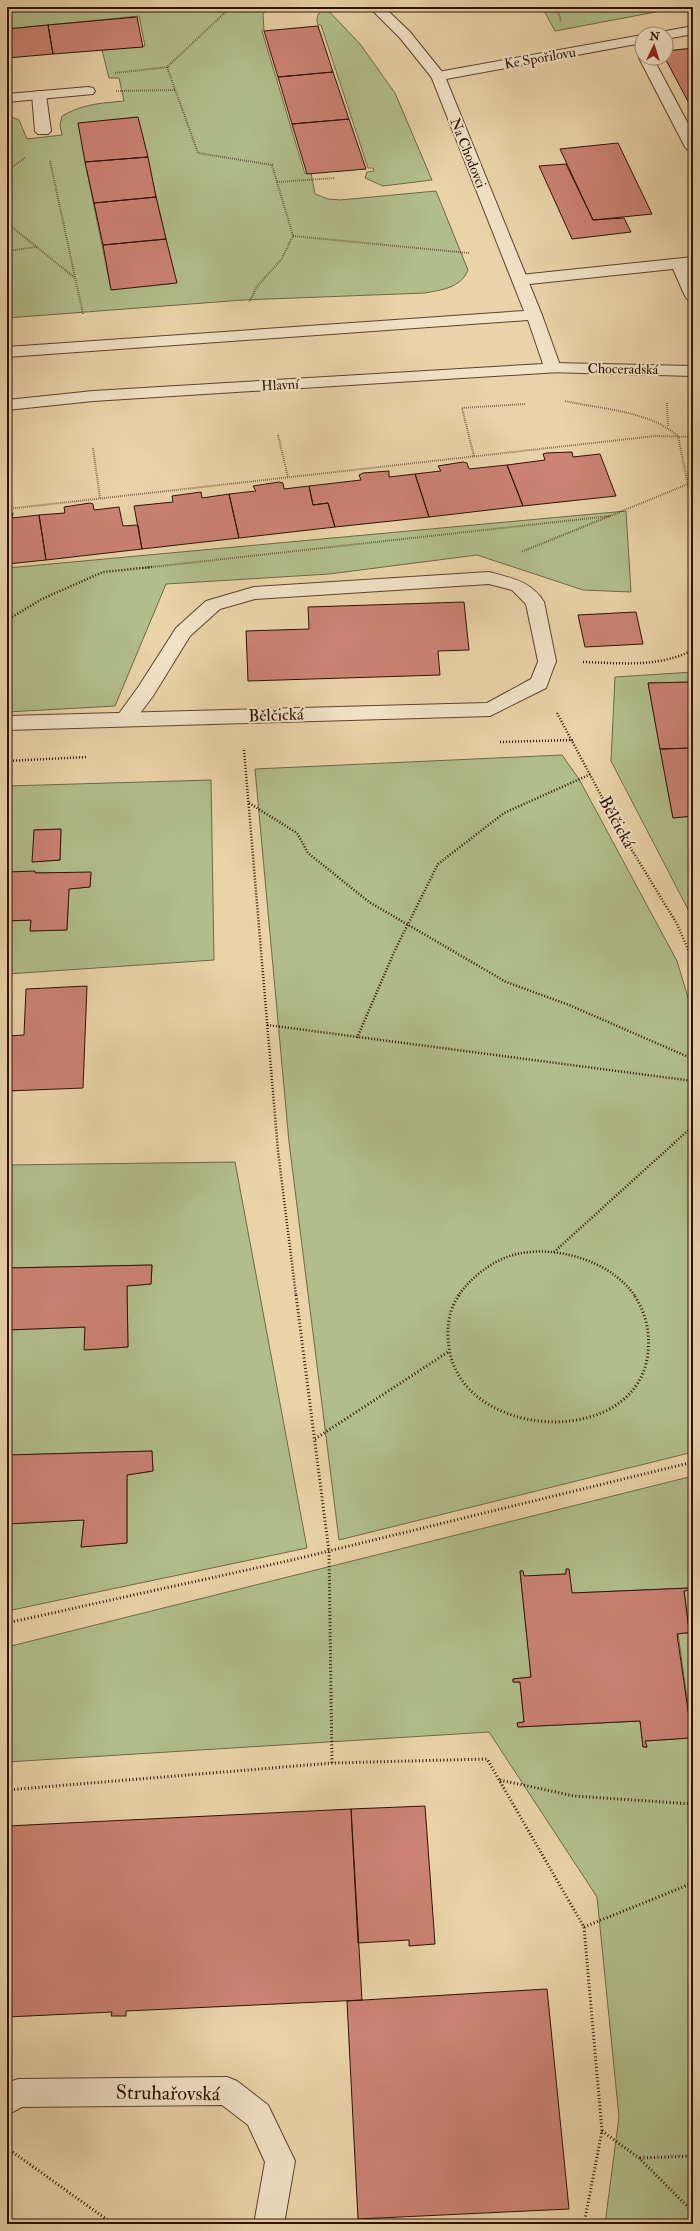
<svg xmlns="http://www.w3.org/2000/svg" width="700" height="2231" font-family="'IM FELL Double Pica',serif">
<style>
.green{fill:#b1be8c;stroke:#706847;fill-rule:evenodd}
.building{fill:#cc8374;stroke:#2f1102}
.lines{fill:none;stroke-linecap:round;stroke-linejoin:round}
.service-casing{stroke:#5e422c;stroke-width:2}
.minor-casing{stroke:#5e422c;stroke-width:2}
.tertiary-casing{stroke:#5e422c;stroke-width:2}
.path-far2{stroke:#2f1102;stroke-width:2;stroke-dasharray:0.5 1.5;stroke-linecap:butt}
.path-far1{stroke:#2f1102;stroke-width:2.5;stroke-dasharray:1 2;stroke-linecap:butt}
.path{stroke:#2f1102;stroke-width:3;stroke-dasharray:1 2.5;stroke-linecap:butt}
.service{fill:#f1e2c7;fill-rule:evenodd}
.minor{fill:#f1e2c7;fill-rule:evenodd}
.tertiary{fill:#f1e2c7;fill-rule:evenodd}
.labels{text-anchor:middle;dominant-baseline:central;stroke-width:4;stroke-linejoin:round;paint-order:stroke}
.far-street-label{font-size:14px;fill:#2f1102;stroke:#f1e2c7}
.street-label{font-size:17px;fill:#2f1102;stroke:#f1e2c7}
.near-street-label{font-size:20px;fill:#2f1102;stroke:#f1e2c7}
</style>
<rect width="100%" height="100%" fill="#ead3a9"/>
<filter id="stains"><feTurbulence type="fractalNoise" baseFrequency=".005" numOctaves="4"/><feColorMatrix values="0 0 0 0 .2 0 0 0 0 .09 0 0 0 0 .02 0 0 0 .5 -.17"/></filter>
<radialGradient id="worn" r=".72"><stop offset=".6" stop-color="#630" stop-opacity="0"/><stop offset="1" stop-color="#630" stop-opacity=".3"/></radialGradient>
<path class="green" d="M28 7H283L266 11 263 14 264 30 262 31 305 174 311 173 315 194 328 199 340 200 436 191 468 270C461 288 441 290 425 293L243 300 7 318V115L19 120 27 139 62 135 60 125 62 116C82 104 102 103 124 101L119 78H109L102 50 145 46 139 16 7 29V9ZM147 157 176 283 111 289 85 162Z
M542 7H682L555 31Z
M326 8 360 44 395 93 432 180 383 186 365 178 367 172 374 171 373 168H368L321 25H318C315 16 319 12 326 8Z
M626 511 631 592 583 590 477 555 329 574 166 584 115 706 7 712V568Z
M693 672V682L648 683 673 818 693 816V919L611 761 615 677Z
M562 755 579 779 677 961 693 1014V1452L339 1540 289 1142 255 769Z
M211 780 214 960 7 974V921L31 920V931L67 930 69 889 90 887 91 873 7 872V786ZM61 829 60 860 33 862 34 830Z
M235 1162 307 1548 7 1611V1524L84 1520 81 1547 127 1543V1475L153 1471 152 1451 7 1455V1330L85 1327V1350L128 1347 127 1286 151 1284 152 1265 7 1268V1165Z
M693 1476V1630H689L684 1591 689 1590V1588L572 1593 569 1569H566V1574L524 1576 523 1571H520L531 1677 513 1679V1682H520L524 1722 517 1723 518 1727 640 1721 643 1747H647L645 1741 690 1738V1744L693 1745V2224H605L619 2117 597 1897 489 1732 7 1762V1647Z
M693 1632V1740L678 1634Z"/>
<path class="building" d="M137 17 143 47 53 54 48 25Z
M48 25 53 54 7 58V29Z
M318 26 333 72 278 77 264 31Z
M693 48V111L665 58 666 51Z
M333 72 349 119 292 124 278 77Z
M138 117 148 157 85 162 78 123Z
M349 119 366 169 307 174 292 124Z
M618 143 652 214 593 220 560 149Z
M148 157 156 197 94 203 85 162Z
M566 164 593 220 624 218 631 232 572 239 539 166Z
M156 197 166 239 103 245 94 203Z
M166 239 177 283 111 290 103 245Z
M572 452 573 457 600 454 616 496 523 506 507 465 545 460 543 454 546 453Z
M463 462 467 463 469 469 507 465 523 506 429 517 415 474 441 471 438 466Z
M389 471V477L415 474 429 517 335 527 328 503 313 505 309 486 361 480 359 475 363 473Z
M279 482 283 483 284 489 309 486 313 505 328 503 335 527 239 538 229 494 256 491 253 486Z
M201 492 202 498 229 494 239 538 142 549 134 506 173 502 172 496Z
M90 503 93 504 94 510 119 507 123 526 138 525 142 549 46 560 39 515 65 513 64 507Z
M7 513H13L12 518 39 515 46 560 7 564Z
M464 602 469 650 438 651 440 675 248 681 246 631 309 629 308 607Z
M636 612 643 644 585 647 578 615Z
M693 682V748L660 749 648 683Z
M693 748V816L673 818 660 749Z
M61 829 60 860 32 862 34 830Z
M35 871V873L91 872 90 887 69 889 67 930 30 931 31 920 7 921V872Z
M87 986 83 1088 7 1091V1036L24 1035 26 989Z
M152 1265 151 1284 127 1286 128 1347 84 1350 85 1327 7 1330V1268Z
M152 1451 153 1471 127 1475V1543L81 1547 84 1520 7 1524V1455Z
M566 1569H569L572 1593 689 1588 690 1590 684 1591 689 1630H693V1632L677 1634 693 1745 691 1744 690 1738 645 1741 647 1747H643L640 1721 518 1727 517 1723 524 1722 520 1682H513V1679L531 1677 520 1571H523L524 1576 566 1574Z
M425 1806 435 1944 409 1946V1940L358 1943 351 1809Z
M351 1809 362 2000 126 2011V2016H111L112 2012 7 2017V1826Z
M547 1989 569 2209 358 2219 347 2001Z"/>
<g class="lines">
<defs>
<path id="service" d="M641 55 642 58H653L693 133V152L688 150 685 147 639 58Z
M39 91 44 92 46 95 51 131 48 134H38L35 131 32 95 34 92Z
M693 257V267H688L693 278V301L687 299 685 296 673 269 520 285 514 283 512 280 514 277 520 275Z
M489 572C511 578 531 581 544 602L556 661 554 665 547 667 540 665 538 661 526 604 512 590 489 584 255 599 220 609 190 636 153 696 132 724 125 726 118 724 115 719 139 686 176 628 206 601 254 587Z"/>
<path id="minor" d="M369 7H384L410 32 443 73 445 76 443 79H433L400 38Z
M88 87 93 88 95 91 93 94 7 102V94Z
M553 363 693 366V376L547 372 545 368 547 364Z
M547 655 554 657 556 661 546 688 490 716 7 730V716L487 703 531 679 540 657Z
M227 2077 237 2081 268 2105 295 2161 284 2224H254L265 2162 248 2125 222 2105 22 2107 7 2115V2083L18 2079Z"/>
<path id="tertiary" d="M693 26V34L666 39V34H660L666 31Z
M642 35V43L446 79 542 315 561 368 559 372 93 401 7 410V400L93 391 543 364 528 320 7 357V347L524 311 431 76 438 72Z"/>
</defs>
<use href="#service" class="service-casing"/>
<use href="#minor" class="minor-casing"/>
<use href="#tertiary" class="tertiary-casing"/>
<path class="path-far2" d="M231 7 167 67 198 153 272 165 293 236 281 260 258 285 249 302
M557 7 561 22
M7 12 68 7
M115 73 167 67
M116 91 175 90
M50 161 83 314
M7 171 26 157
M277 182 335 178
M7 223 75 278
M293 236 469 253
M7 251 37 247
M565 401C601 409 649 411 678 436L693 510
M667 403 668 427
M278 435 288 477
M93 448 100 498
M474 456 462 408 525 404
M7 509 655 436 693 437
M610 516 688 484
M143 568 610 516 521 552"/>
<path class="path-far1" d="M7 620 42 599 103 572 152 567
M583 662C621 663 658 668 693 650
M557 713 619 829 677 924 693 961
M500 742 573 740
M244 750 278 1151 296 1296
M7 761 87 757
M249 803 297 833 308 853 369 902 506 982 569 1005 693 1059
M267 1025 693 1081
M357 1038 395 950 438 864 504 813 591 774
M554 1252 693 1126
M458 1296C471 1277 494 1259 517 1254 557 1245 611 1261 635 1296"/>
<path class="path" d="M296 1295 329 1552 332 1763
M459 1295C447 1313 446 1332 450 1353 469 1442 639 1448 648 1352 650 1331 646 1313 634 1295
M315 1439 448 1352
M7 1623 292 1560 693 1462
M500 1780 574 1796 693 1804
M7 1790 332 1763 487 1759 584 1927 602 2131 584 2224
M584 1927 693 1883
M602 2131 639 2158 693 2212
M7 2148 113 2224
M640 2158 693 2156"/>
<use href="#service" class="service"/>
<use href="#minor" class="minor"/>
<use href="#tertiary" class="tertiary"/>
</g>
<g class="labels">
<g class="far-street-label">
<text transform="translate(540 58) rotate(-10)">Ke Spořilovu</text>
<text transform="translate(468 153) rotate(68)">Na Chodovci</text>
<text transform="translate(623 369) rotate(1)">Choceradská</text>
<text transform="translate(280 385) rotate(-3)">Hlavní</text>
</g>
<g class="street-label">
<text transform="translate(276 715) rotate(-2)">Bělčická</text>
<text transform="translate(617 822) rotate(61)">Bělčická</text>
</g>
<g class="near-street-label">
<text transform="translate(168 2093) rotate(1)">Struhařovská</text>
</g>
</g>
<rect width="700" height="2231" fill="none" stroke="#ead3a9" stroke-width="24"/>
<rect x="8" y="8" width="684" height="2215" fill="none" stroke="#2f1102" stroke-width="2"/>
<rect x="12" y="12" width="676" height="2207" fill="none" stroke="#2f1102"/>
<g transform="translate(654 46) rotate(4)"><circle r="19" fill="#f1e2c7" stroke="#a38e78"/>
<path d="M0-3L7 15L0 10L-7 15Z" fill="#8f2418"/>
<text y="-6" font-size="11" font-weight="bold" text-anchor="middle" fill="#2f1102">N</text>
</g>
<rect width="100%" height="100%" filter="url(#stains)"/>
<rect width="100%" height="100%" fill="url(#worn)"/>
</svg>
